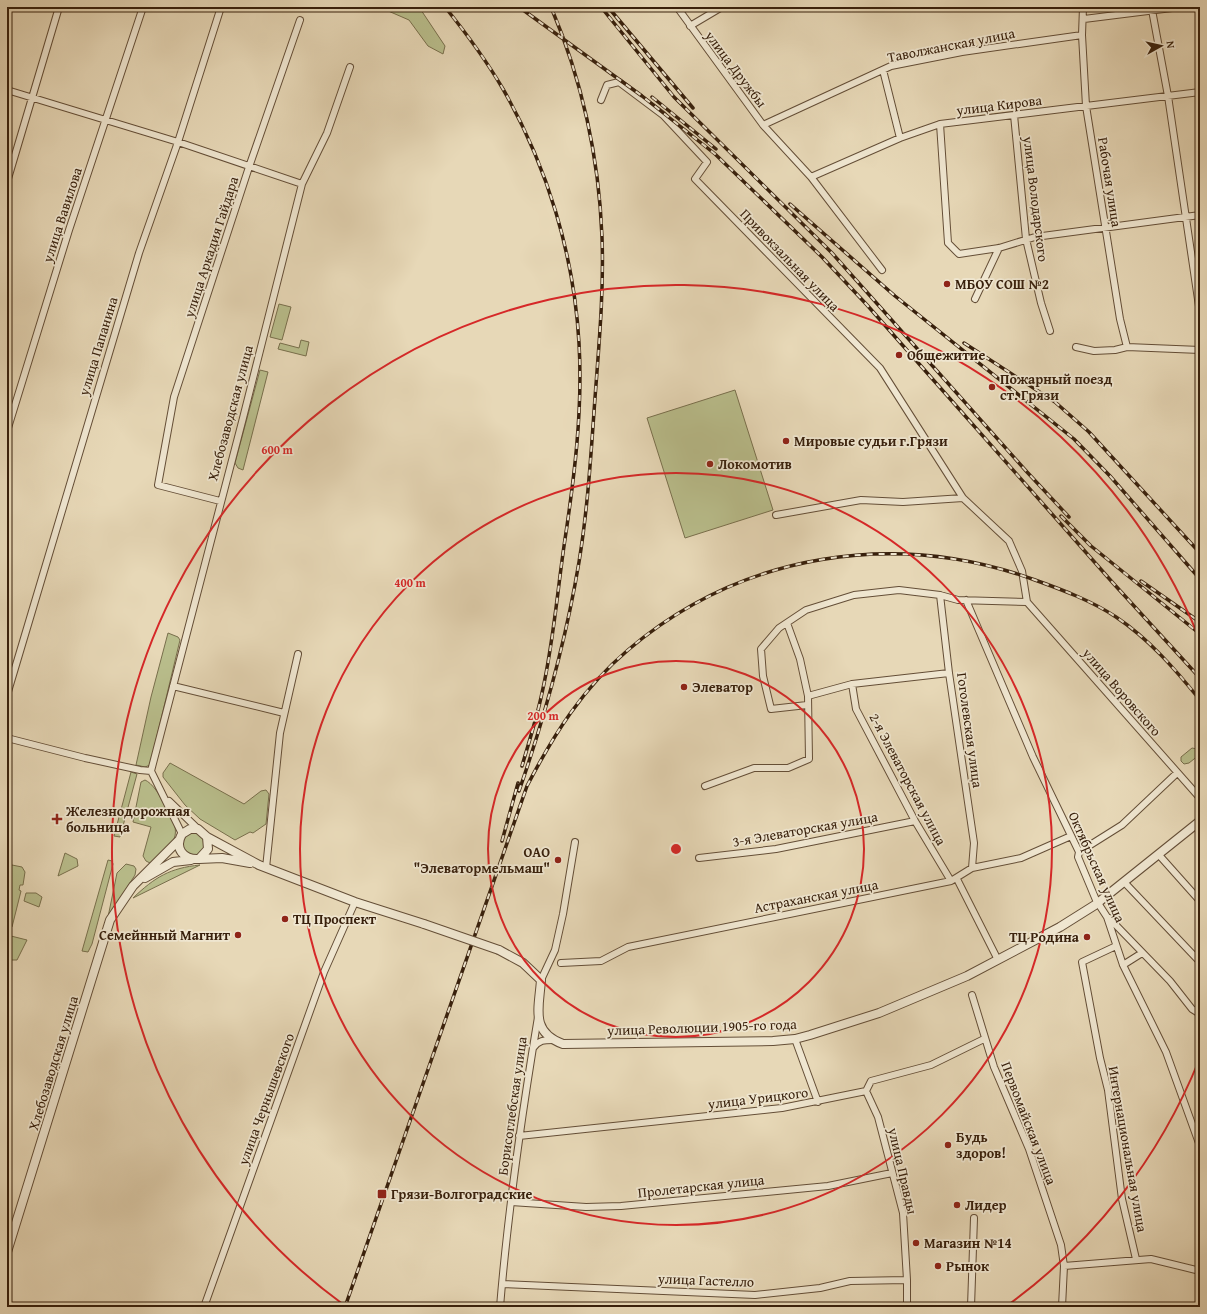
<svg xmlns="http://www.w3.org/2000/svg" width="1207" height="1314" font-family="'Gentium Book Plus',serif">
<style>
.green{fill:#b9be8c;stroke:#786f4c}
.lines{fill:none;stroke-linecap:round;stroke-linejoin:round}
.minor-casing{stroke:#644e37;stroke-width:8}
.tertiary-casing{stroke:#644e37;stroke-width:10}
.minor{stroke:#efe6d0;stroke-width:6}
.tertiary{stroke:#efe6d0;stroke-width:8}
.rail-casing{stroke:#38200c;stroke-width:3.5}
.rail{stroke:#efe6d0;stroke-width:2;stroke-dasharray:6;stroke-linecap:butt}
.tertiary-bridge-casing{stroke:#644e37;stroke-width:10;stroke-linecap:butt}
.tertiary-bridge{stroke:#efe6d0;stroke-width:8}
.ring{fill:none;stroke:#d62828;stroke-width:2}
.poi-dot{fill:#8f2418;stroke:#efe6d0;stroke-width:1.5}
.labels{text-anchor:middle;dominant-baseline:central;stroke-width:3.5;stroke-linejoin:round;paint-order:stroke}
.street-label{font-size:14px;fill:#38200c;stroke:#efe6d0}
.poi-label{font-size:14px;font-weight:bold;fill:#38200c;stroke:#efe6d0;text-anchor:start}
.centre{fill:#d62828;stroke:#efe6d0;stroke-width:2}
.ring-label{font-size:12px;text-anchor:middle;font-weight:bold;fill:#d62828;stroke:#efe6d0;stroke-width:3.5;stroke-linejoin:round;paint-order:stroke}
</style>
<rect width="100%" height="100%" fill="#e7d8b7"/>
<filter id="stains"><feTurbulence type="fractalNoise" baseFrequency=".005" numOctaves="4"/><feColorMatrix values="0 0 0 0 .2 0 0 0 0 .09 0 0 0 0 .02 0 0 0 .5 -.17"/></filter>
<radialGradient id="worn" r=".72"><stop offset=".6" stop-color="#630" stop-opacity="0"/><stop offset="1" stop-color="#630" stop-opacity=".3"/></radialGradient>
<path class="green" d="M379 7H419L445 46 443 54 428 46 409 20Z
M279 304 291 307 282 340 270 337Z
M301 340 309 342 306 356 278 349 280 343 299 348Z
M260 370 268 372 243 470 238 468 235 463Z
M735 390 773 510 685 538 647 418Z
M168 633 178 637 180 640 150 765 145 767 136 765 151 697Z
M1192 748 1197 749 1199 755 1189 763 1184 764 1181 761V757Z
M170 763 244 804 261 791 266 790 269 794 266 824 253 833 250 832 235 840 200 819 185 805 163 777V773Z
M131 772 137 774 120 837 114 836Z
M145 780C152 783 159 794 163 801 182 834 180 838 152 864L146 861 143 856 151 827 133 822 141 782Z
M183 844a11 11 0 1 1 22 0a11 11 0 1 1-22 0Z
M65 853 77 859 78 866 58 876Z
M108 860 112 861 113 864 92 944 88 952 82 951Z
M7 864 22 867 25 872 23 885H20L19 890 21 891 12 927 8 930Z
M126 864 134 866 136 869 135 875 108 917 117 873Z
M200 865 133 898C155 877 170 868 200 865Z
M26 893H36L42 897 39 907 24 901Z
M7 935 27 940 17 960H7Z"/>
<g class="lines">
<defs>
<path id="minor" d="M677 7 763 125 811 177 882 270
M1083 7 1082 35 1086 106 1120 319 1127 347
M1152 10 1168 96 1200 313
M1084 19 1180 7
M690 26 722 7
M883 70 900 138
M7 90 178 142 302 184
M601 100 607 85 619 82 663 115 707 162 695 179 880 368 963 498 1009 541 1022 571 1027 602
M1014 115 1026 239 1041 303 1050 331
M940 124 948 243 959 254 999 248 1035 237 1200 215
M763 125 891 66 962 52 1082 35
M811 177 900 138 940 124 1200 92
M7 182 59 7
M975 299 999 248
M1076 347 1094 351 1115 350 1127 347 1200 350
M7 431 69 230 143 7
M220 501 158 485 174 397 249 167 300 20
M776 515 861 500 903 502 963 498
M940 595 949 673 974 843 972 868
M966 600 1033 757 1079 852 1078 857 1096 900 1107 917 1123 965 1166 1052 1200 1146
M1027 602 1200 798
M852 684 856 709 915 821 951 881
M173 686 284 713
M7 695 139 253 178 142 221 7
M808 696 852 684 949 673
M807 705 771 709 763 676 761 649 779 628 806 610 854 595 899 590 940 595 958 600 1027 602
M7 738 85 758 140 770 151 771
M151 771 243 418 302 184 327 133 350 67
M151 771 182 834
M705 786 754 768H788L809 759 808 696 800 659 787 623
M169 801 198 829
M1079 852 1122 825 1177 773
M1159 855 1200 901
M699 858 776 849 915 821
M266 868 280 733 298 654
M957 879 998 960
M1125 883 1200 962
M1109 918 1170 981 1192 1009 1200 1014
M1116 946 1082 962 1100 1058 1108 1090 1122 1199 1136 1259
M561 963 601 961 628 947 951 881 972 868 1021 858 1071 836
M1123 965 1142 953
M541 980 555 950 563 914 575 842
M972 995 994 1067 1029 1149 1061 1245 1064 1266 1062 1307
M795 1039 818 1102
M533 1048C539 1040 544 1040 553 1040
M866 1091 878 1117 903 1213 907 1280V1307
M519 1136 782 1108 866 1091 871 1081 931 1065 984 1039
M511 1202 586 1207 621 1206 828 1186 892 1173
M1064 1266 1151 1259 1200 1271
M502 1284 755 1295 820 1288 850 1281 907 1280
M204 1307 324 972 355 902
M500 1307C508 1210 522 1113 538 1017
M971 1307 974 1218"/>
<path id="tertiary" d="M207 837 208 849 199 859C183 860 174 848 182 834L190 829H198L207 837 259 865 355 902 424 924
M199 859 222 858 250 863
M145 878 173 862 191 860
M499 950 523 963 541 980C539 1008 530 1032 563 1044L773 1041 795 1039 810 1035 879 1013 967 976 1060 927 1095 905 1200 821
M7 1252 110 920 133 886 179 840"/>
</defs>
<use href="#minor" class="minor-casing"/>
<use href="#tertiary" class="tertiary-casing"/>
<use href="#minor" class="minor"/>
<use href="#tertiary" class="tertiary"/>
<defs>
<path id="rail" d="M445 7C466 33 486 60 503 89 547 166 574 254 579 343 583 411 574 480 564 546 557 595 553 645 542 693 537 717 529 742 522 766
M519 7 642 96 715 154 822 257 867 305 1113 583 1200 678
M601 7 674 97 832 253 1027 472 1069 517
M608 7 693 108
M652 97 716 149
M790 204 895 296 1074 439 1110 476 1200 579
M964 343 1055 402 1089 432 1200 553
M1061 516 1091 546 1200 634
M1141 581 1200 622
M519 791C545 716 566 640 579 562 588 507 591 453 595 398 599 344 604 291 602 237 599 158 582 80 551 7
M502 841 518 783
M345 1307 527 786C554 734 583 688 628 650 742 553 895 529 1035 580 1063 590 1092 601 1116 617 1149 639 1175 669 1200 700"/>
</defs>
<use href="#rail" class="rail-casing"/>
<use href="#rail" class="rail"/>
<defs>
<path id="tertiary-bridge" d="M424 924 499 950"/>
</defs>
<use href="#tertiary-bridge" class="tertiary-bridge-casing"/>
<use href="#tertiary-bridge" class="tertiary-bridge"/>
</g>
<g class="ring">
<circle cx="676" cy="849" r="188"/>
<circle cx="676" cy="849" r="376"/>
<path d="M1199 1060A564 564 0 0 1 1008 1305M344 1305A564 564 0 1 1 1199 638"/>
</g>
<g class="poi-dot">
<circle cx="947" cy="284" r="4"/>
<circle cx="899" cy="355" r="4"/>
<circle cx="992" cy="387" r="4"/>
<circle cx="786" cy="441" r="4"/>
<circle cx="710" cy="464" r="4"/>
<circle cx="684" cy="687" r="4"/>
<path d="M55 813h4v4h4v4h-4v4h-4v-4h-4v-4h4z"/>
<circle cx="558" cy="860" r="4"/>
<circle cx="285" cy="919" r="4"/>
<circle cx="238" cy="935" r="4"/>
<circle cx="1087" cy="937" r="4"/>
<circle cx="948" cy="1145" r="4"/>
<rect x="377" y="1189" width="10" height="10" rx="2"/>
<circle cx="957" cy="1205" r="4"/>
<circle cx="916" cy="1243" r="4"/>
<circle cx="938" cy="1266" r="4"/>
</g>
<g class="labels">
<g class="street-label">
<text transform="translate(951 45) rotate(-11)">Таволжанская улица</text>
<text transform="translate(736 69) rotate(53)">улица Дружбы</text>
<text transform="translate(999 105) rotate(-7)">улица Кирова</text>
<text transform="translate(1110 182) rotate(81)">Рабочая улица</text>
<text transform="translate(1036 199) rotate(83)">улица Володарского</text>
<text transform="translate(62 215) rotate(-72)">улица Вавилова</text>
<text transform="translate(211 247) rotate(-72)">улица Аркадия Гайдара</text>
<text transform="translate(790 260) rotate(46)">Привокзальная улица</text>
<text transform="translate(98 346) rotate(-73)">улица Папанина</text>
<text transform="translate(230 413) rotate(-75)">Хлебозаводская улица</text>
<text transform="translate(1122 692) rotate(49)">улица Воровского</text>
<text transform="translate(970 730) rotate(82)">Гоголевская улица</text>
<text transform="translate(908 779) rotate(62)">2-я Элеваторская улица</text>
<text transform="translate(805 829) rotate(-10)">3-я Элеваторская улица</text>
<text transform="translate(1097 867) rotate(66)">Октябрьская улица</text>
<text transform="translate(816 896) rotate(-11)">Астраханская улица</text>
<text transform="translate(702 1027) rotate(-2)">улица Революции 1905-го года</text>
<text transform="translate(53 1063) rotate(-73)">Хлебозаводская улица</text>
<text transform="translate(758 1098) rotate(-7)">улица Урицкого</text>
<text transform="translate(266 1099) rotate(-70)">улица Чернышевского</text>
<text transform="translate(512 1106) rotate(-82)">Борисоглебская улица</text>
<text transform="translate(1029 1123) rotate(69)">Первомайская улица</text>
<text transform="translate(1128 1149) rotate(80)">Интернациональная улица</text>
<text transform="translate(903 1171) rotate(77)">улица Правды</text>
<text transform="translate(701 1186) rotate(-6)">Пролетарская улица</text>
<text transform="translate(706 1280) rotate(2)">улица Гастелло</text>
</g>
<g class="poi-label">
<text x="955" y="284">МБОУ СОШ №2</text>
<text x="907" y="355">Общежитие</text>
<text x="1000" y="379">Пожарный поезд<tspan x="1000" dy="16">ст. Грязи</tspan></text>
<text x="794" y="441">Мировые судьи г.Грязи</text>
<text x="718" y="464">Локомотив</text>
<text x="692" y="687">Элеватор</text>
<text x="66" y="811">Железнодорожная<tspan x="66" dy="16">больница</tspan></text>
<text x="550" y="852" text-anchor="end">ОАО<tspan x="550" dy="16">"Элеватормельмаш"</tspan></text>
<text x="293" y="919">ТЦ Проспект</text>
<text x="230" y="935" text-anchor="end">Семейнный Магнит</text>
<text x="1079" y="937" text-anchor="end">ТЦ Родина</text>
<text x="956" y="1137">Будь<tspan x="956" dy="16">здоров!</tspan></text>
<text x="391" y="1194">Грязи-Волгоградские</text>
<text x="965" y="1205">Лидер</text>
<text x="924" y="1243">Магазин №14</text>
<text x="946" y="1266">Рынок</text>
</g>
</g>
<circle cx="676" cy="849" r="6" class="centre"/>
<g class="ring-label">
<text x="277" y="454">600 m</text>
<text x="410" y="587">400 m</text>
<text x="543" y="720">200 m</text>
</g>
<rect width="1207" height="1314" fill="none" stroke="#e7d8b7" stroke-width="24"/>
<rect x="8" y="8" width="1191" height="1298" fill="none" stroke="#38200c" stroke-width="2"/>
<rect x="12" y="12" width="1183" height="1290" fill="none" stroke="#38200c"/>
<g transform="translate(1161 46) rotate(82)" stroke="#efe6d0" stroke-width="3" paint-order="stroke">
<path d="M0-3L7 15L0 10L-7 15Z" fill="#38200c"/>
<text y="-6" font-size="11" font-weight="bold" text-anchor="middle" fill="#38200c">N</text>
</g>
<rect width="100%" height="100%" filter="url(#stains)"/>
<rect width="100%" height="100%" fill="url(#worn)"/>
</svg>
